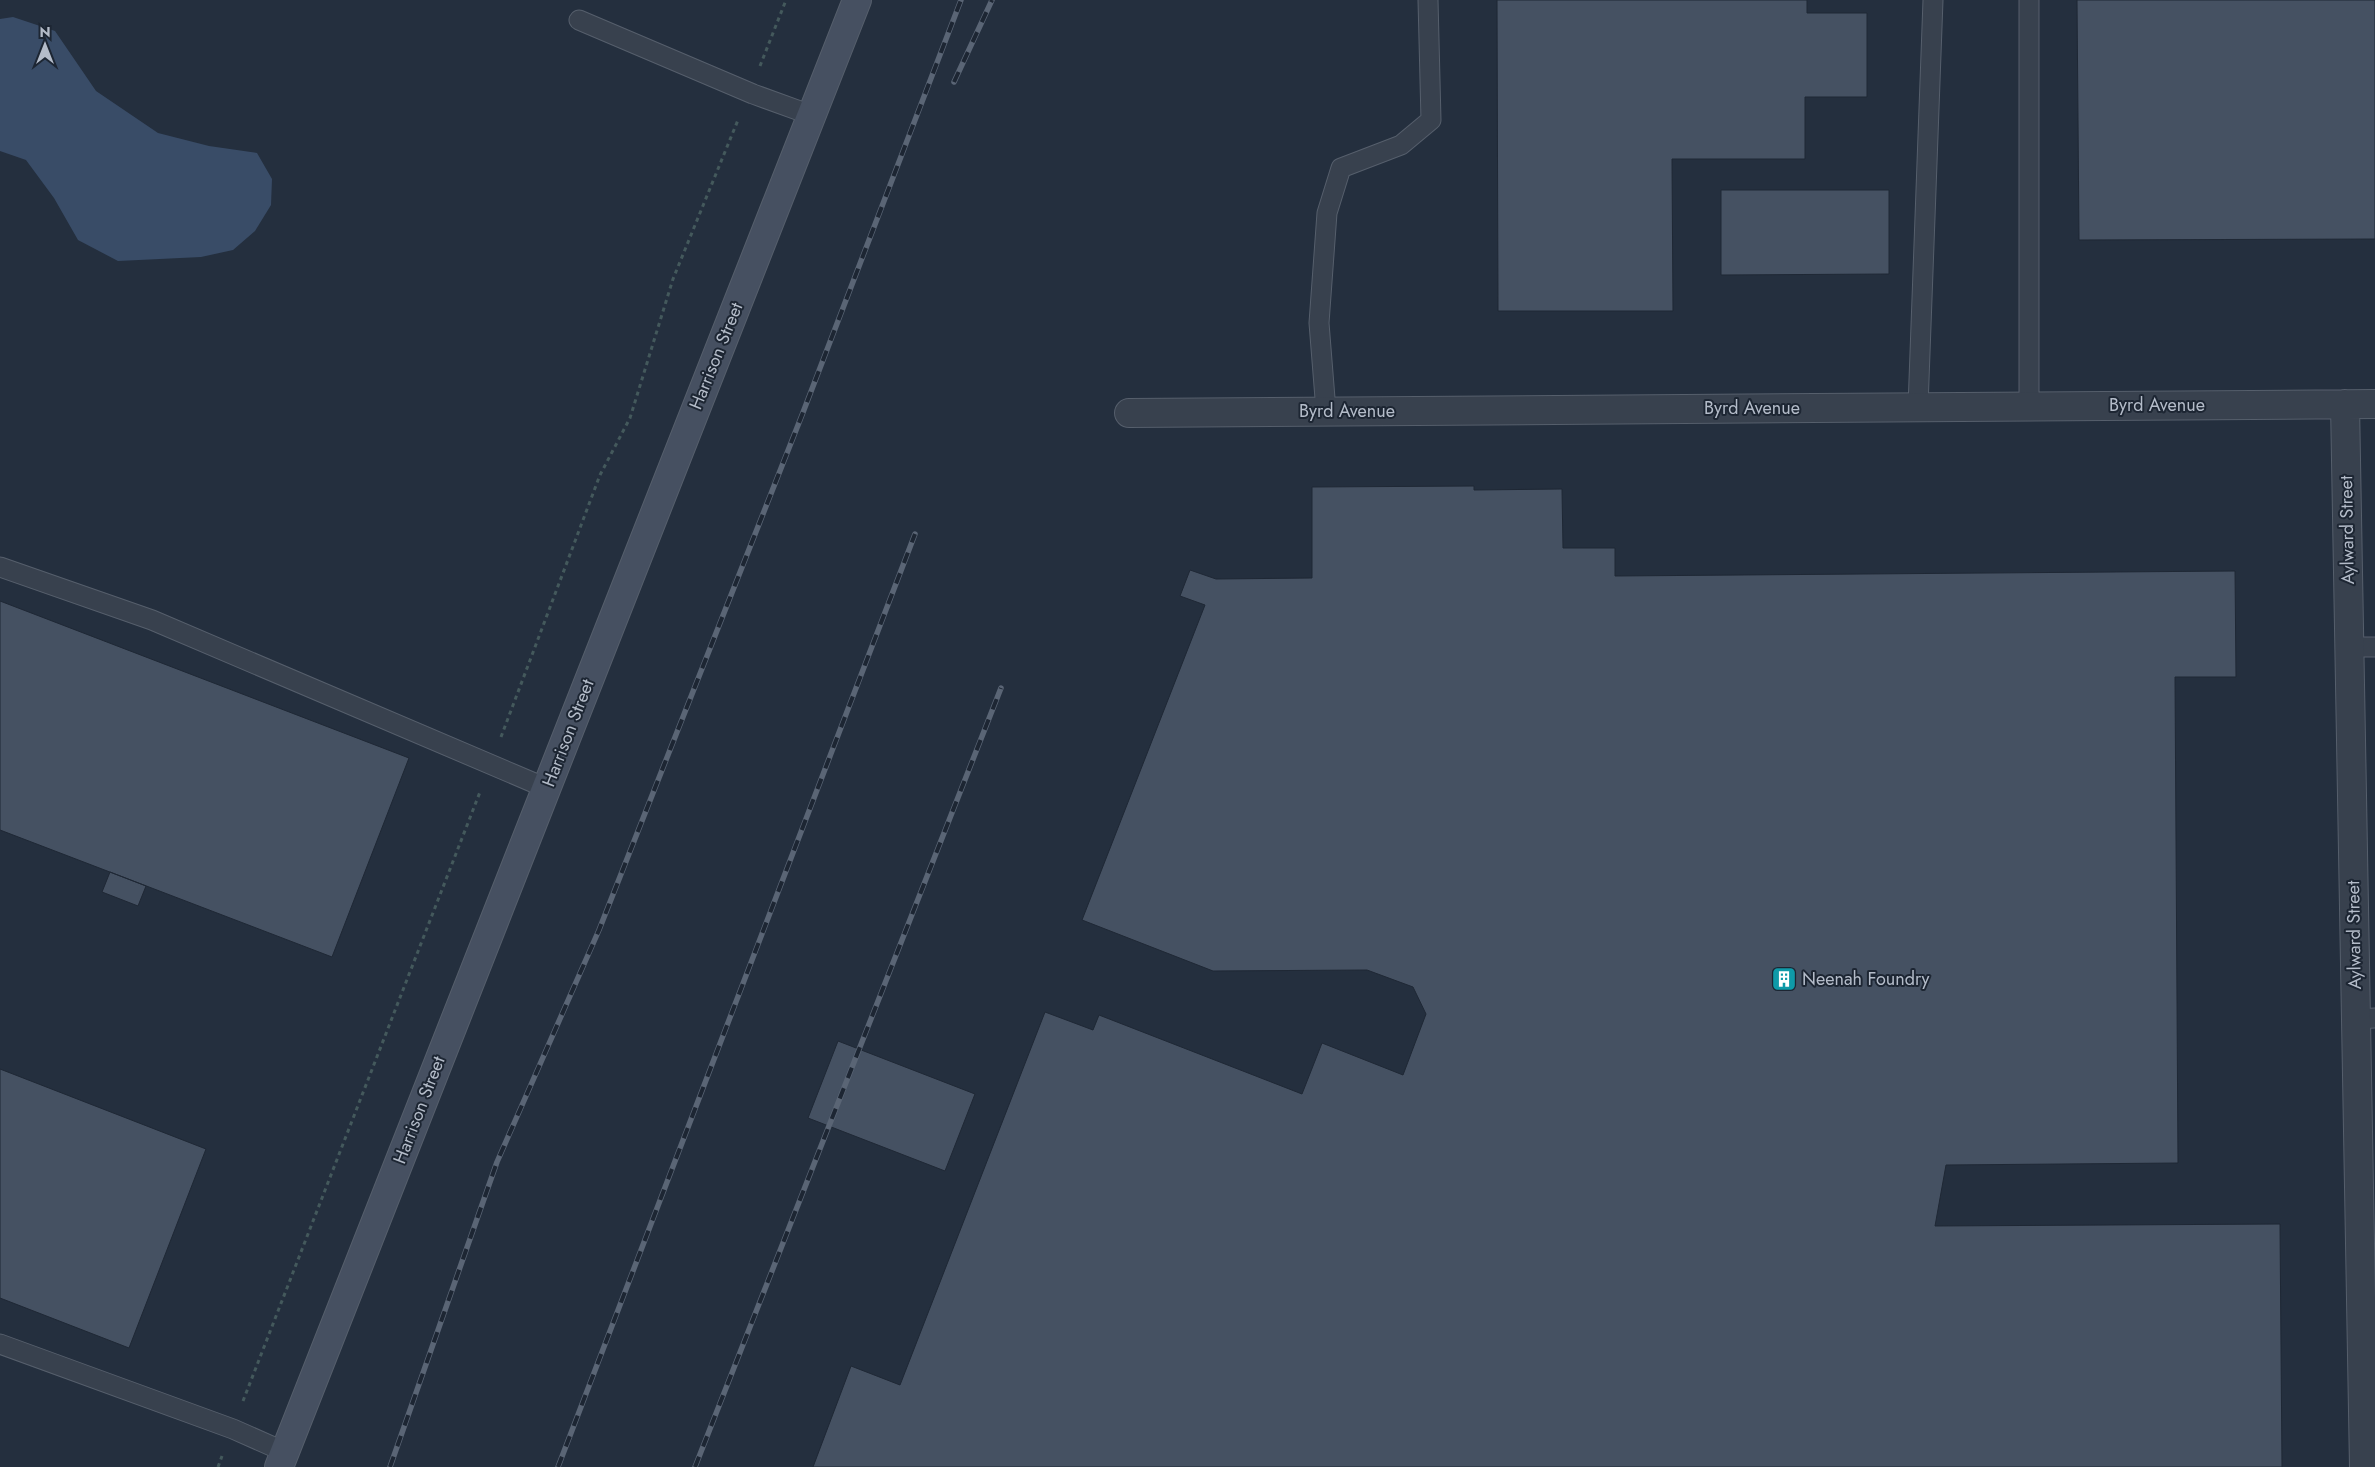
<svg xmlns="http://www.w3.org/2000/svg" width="2375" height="1467" font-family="Jost,sans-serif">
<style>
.water{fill:#394c67}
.building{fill:#455162;stroke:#1f2835}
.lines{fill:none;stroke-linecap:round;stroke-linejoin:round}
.service-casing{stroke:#565f6c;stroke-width:21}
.minor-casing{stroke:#565f6c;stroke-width:30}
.secondary-casing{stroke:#565f6c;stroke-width:30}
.path{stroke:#44595c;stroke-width:3;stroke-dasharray:4 4;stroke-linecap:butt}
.service{stroke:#38414e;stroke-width:19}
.minor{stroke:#38414e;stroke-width:28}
.secondary{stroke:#465061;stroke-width:28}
.rail-casing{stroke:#5a6575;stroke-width:5.5}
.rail{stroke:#1d2633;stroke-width:4;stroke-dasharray:11;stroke-linecap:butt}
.labels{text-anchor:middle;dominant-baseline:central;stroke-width:4;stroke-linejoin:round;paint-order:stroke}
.street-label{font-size:18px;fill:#b4bcc9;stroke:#1d2633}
.poi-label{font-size:18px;fill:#b4bcc9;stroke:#1d2633;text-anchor:start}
</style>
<rect width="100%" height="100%" fill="#242f3e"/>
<path class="water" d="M13 17 55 31 96 91 158 133 209 146 257 153 272 179 271 205 255 231 233 250 201 257 118 261 78 240 54 198 26 160 0 151V19Z"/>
<path class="building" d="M1497 0H1807V13H1867V97H1805V159H1672L1673 311H1498Z
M2077 0H2375V239L2079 240Z
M1721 190H1889V274L1721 275Z
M1474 486V490L1562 489 1563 548H1615V576L2235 571 2236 677H2175L2178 1163 1946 1165 1935 1226 2280 1224 2282 1467H813L851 1366 900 1385 1045 1012 1093 1030 1099 1015 1302 1094 1322 1043 1403 1075 1426 1014 1413 987 1367 970 1213 971 1082 920 1205 605 1180 596 1190 570 1216 579 1312 578V487Z
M0 601 409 758 332 957 0 830Z
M110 872 146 886 138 906 102 892Z
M838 1041 975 1094 945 1171 808 1118Z
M0 1069 206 1149 129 1348 0 1298Z"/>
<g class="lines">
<defs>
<path id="service" d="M2029 0V406
M579 20 753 94 811 115
M1918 407 1933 0
M1326 411 1319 323 1327 213 1341 168 1401 145 1431 120 1428 0
M0 567 152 620 546 788
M2349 647H2375
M2356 1019 2375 1018
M0 1344 233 1429 285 1452"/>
<path id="minor" d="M2345 404 2364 1467
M1129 413 2375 404"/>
<path id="secondary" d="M279 1467 857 0"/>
</defs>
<use href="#service" class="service-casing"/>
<use href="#minor" class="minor-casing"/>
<use href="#secondary" class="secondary-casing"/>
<path class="path" d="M760 66 786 0
M501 737 600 475 630 418 673 279 738 120
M243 1401 480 792
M218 1467 222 1456"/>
<use href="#service" class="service"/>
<use href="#minor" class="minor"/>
<use href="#secondary" class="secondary"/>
<defs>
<path id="rail" d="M954 82 992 0
M390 1467 497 1162 599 930 802 415 961 0
M558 1467 915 534
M695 1467 1001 688"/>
</defs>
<use href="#rail" class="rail-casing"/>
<use href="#rail" class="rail"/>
</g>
<defs>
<symbol id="building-square" viewBox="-11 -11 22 22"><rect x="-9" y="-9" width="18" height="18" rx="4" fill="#0f9aa8" stroke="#1d2633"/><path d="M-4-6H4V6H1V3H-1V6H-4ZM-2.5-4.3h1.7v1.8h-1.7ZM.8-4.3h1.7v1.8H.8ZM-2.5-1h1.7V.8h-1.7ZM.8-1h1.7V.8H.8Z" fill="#fff"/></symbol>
</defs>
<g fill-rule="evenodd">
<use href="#building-square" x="1770" y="965" width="28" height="28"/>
</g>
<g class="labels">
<g class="street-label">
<text transform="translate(716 356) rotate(-68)">Harrison Street</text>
<text x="2157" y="405">Byrd Avenue</text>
<text x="1752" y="408">Byrd Avenue</text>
<text x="1347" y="411">Byrd Avenue</text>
<text transform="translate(2347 530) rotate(-91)">Aylward Street</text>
<text transform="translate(568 733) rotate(-69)">Harrison Street</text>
<text transform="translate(2354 935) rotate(-91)">Aylward Street</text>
<text transform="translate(419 1110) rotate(-69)">Harrison Street</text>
</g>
<g class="poi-label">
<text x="1802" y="979">Neenah Foundry</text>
</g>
</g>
<g transform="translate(45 45)" stroke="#1d2633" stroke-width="4" paint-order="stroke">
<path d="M0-4L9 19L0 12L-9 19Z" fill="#b4bcc9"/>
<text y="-8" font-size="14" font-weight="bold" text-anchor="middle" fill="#b4bcc9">N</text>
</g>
</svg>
